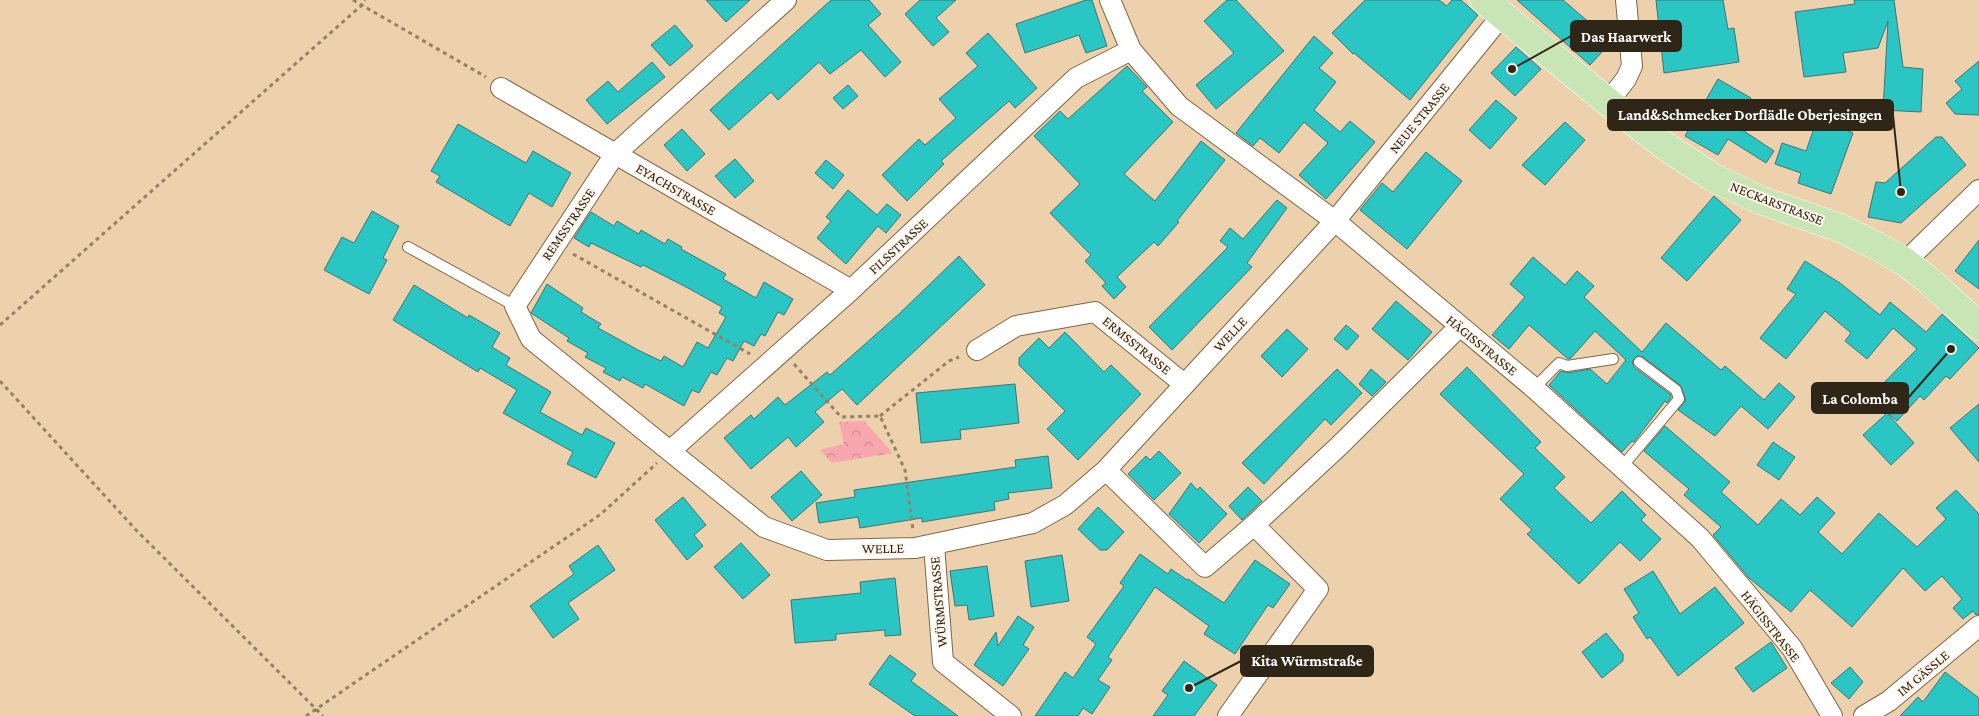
<svg xmlns="http://www.w3.org/2000/svg" width="1979" height="716" font-family="'Crimson Pro',serif">
<style>
.park{fill:url(#park-crowns)}
.building{fill:#2ac6c4;stroke:#3f7574}
.lines{fill:none;stroke-linecap:round;stroke-linejoin:round}
.service-casing{stroke:#7f6645;stroke-width:12}
.minor-casing{stroke:#7f6645;stroke-width:22}
.primary-casing{stroke:#fff;stroke-width:29}
.path{stroke:#958167;stroke-width:3;stroke-dasharray:4 4;stroke-linecap:butt}
.service{stroke:#fff;stroke-width:10}
.minor{stroke:#fff;stroke-width:20}
.primary{stroke:#c7e5b5;stroke-width:28}
.labels{text-anchor:middle;dominant-baseline:central;stroke-width:4;stroke-linejoin:round;paint-order:stroke}
.street-label{font-size:14px;fill:#302618;stroke:#fef5ea}
.leader{fill:none;stroke:#302618;stroke-width:2}
.callout-dot{fill:#302618;stroke:#fef5ea;stroke-width:2}
.callout{fill:#302618;stroke:#302618;stroke-width:2}
.callout-label{font-size:15px;text-anchor:middle;font-weight:bold;fill:#fff}
</style>
<defs>
<pattern id="park-crowns" width="20" height="18" patternUnits="userSpaceOnUse" patternTransform="scale(1.25)"><rect width="20" height="18" fill="#f9a7ae"/><path d="M2 6a3 3 0 1 1 6 0M12 15a3 3 0 1 1 6 0" fill="none" stroke="#ca888d"/></pattern>
</defs>
<rect width="100%" height="100%" fill="#edd1ac"/>
<path class="park" d="M864 421 893 453 832 463 820 450 844 444 839 422Z"/>
<path class="building" d="M706 0H750L726 22Z
M831 0H869L881 14 868 25 901 62 885 77 861 50 830 74 819 62 778 100 771 92 729 130 710 110Z
M920 0H956L936 18 949 32 933 46 905 14Z
M1086 0H1092L1107 46 1086 53 1079 35 1025 53 1016 24Z
M1227 0H1236L1284 51 1216 109 1196 85 1234 53 1204 21Z
M1365 0H1439L1447 6 1452 0H1461L1478 15 1410 100 1354 53 1353 54 1332 33Z
M1517 0H1563L1591 24 1594 20 1614 39 1590 65Z
M1656 0H1723L1728 29 1734 28 1739 62 1664 73Z
M1854 0H1894L1903 67 1923 69 1921 112 1883 110 1888 21 1878 48 1843 53 1846 72 1804 77 1795 12 1855 4Z
M675 25 693 46 670 66 651 45Z
M988 33 1037 88 1015 108 1009 101 941 161 944 164 907 201 882 175 919 139 925 145 956 118 939 99 978 66 966 53Z
M1314 36 1333 53 1319 68 1336 82 1314 110 1340 132 1350 121 1375 142 1326 199 1299 175 1328 143 1304 122 1279 153 1260 138 1253 146 1236 133Z
M1516 47 1541 69 1515 96 1491 73Z
M1979 61V115L1955 114 1946 103 1962 89 1955 81Z
M652 62 665 77 607 124 586 100 608 81 618 92Z
M1127 66 1147 87 1142 91 1173 122 1124 174 1155 201 1201 141 1225 160 1177 221 1179 222 1158 246 1154 242 1117 277 1126 287 1114 299 1102 286 1106 283 1085 261 1091 255 1050 213 1080 184 1034 136 1060 111 1068 119Z
M1718 79 1751 98 1735 125 1774 151 1766 163 1728 139 1718 155 1685 136Z
M848 85 858 96 843 109 833 98Z
M1496 100 1517 118 1490 149 1469 130Z
M1826 105 1854 115 1848 131 1853 133 1831 194 1798 183 1801 173 1775 164 1782 143 1806 151 1817 120 1820 121Z
M1565 122 1585 140 1545 185 1522 165Z
M458 124 526 163 533 151 571 173 552 207 529 193 510 226 436 182 440 176 431 171Z
M682 129 705 154 687 171 664 145Z
M1936 137H1942L1966 165 1901 223 1868 217 1876 182 1885 183Z
M1426 152 1462 181 1407 249 1360 210 1382 183 1393 192Z
M735 159 754 181 735 198 715 176Z
M826 160 844 175 833 189 815 173Z
M848 190 877 215 887 204 901 215 886 233 878 226 846 264 817 238 831 221 826 217Z
M1714 196 1741 220 1687 281 1661 258Z
M1277 200 1287 208 1247 263 1252 267 1172 350 1149 327 1228 247 1220 241 1230 228 1243 239Z
M372 211 399 226 383 258 387 260 369 294 324 270 342 237 354 243Z
M591 212 614 226 617 221 639 234 641 230 665 244 668 239 682 247 681 249 726 274 723 279 756 298 764 282 793 299 784 315 778 312 765 336 761 334 754 346 744 341 733 361 727 358 717 375 711 372 699 393 692 390 684 406 645 384 643 388 622 377 620 381 603 372 606 368 585 357 588 353 567 341 569 338 531 313 547 284 583 308 581 312 601 324 598 328 640 351 661 361 664 356 683 367 697 342 708 348 726 317 719 313 722 307 688 288 643 265 641 267 591 243 589 247 574 238Z
M1979 240V289L1955 271Z
M959 256 985 285 857 405 842 389 815 412 824 422 796 447 788 437 751 469 724 438 751 415 754 419 778 397 785 405 827 372 830 375 899 314Z
M1533 257 1565 285 1577 271 1594 286 1584 297 1642 352 1666 323 1721 370 1725 366 1764 400 1779 383 1795 397 1768 429 1741 406 1715 436 1678 410 1686 400 1680 385 1643 357 1637 356 1632 361 1634 367 1670 394 1671 398 1667 403 1665 401 1634 442 1632 441 1622 452 1549 385 1561 371 1568 373 1590 369 1607 384 1626 360 1595 331 1571 358 1568 359 1529 325 1509 349 1492 335 1525 297 1510 284Z
M1805 261 1840 283 1880 315 1890 302 1926 332 1942 314 1979 348 1950 379 1946 376 1924 400 1920 396 1897 421 1870 397 1917 349 1893 328 1867 359 1845 341 1851 333 1825 311 1786 359 1760 338 1796 294 1787 289Z
M414 285 468 318 469 315 500 333 492 347 510 358 506 365 551 392 540 412 582 435 586 428 615 443 596 478 567 464 573 452 503 413 517 390 480 368 478 372 393 320Z
M1396 301 1432 332 1408 360 1372 329Z
M1346 325 1359 336 1347 350 1334 339Z
M1287 329 1308 349 1282 377 1261 356Z
M1065 332 1104 372 1111 365 1141 394 1078 460 1047 429 1065 411 1019 365V358L1039 338 1049 348Z
M1467 367 1541 442 1535 448 1565 477 1554 488 1591 523 1622 491 1646 515 1641 520 1661 539 1640 561 1620 542 1579 584 1527 534 1532 530 1500 499 1524 474 1440 394Z
M1337 369 1362 393 1331 425 1325 419 1264 484 1242 463Z
M1371 369 1386 382 1372 396 1359 384Z
M1015 384 1019 423 960 430 961 439 921 443 916 393Z
M1979 404V462L1950 428Z
M1887 413 1914 443 1891 465 1863 435Z
M1665 426 1730 482 1721 492 1758 525 1781 499 1800 515 1817 497 1835 513 1818 532 1842 554 1879 513 1917 547 1946 519 1936 508 1956 490 1979 514V614L1976 615 1973 611 1963 619 1953 608 1962 599 1942 576 1925 591 1903 568 1852 627 1810 590 1791 612 1749 578 1713 535 1721 527 1684 495 1689 489 1644 451Z
M1773 442 1795 457 1779 480 1757 465Z
M1159 451 1181 473 1154 500 1128 474 1146 456 1150 460Z
M1048 456 1052 488 1008 493 1009 499 994 502 995 510 922 522V518L860 528 858 517 819 523 816 503 855 497 854 490 1016 467 1015 460Z
M801 471 822 495 792 521 771 497Z
M1191 483 1197 490 1200 487 1227 514 1199 543 1169 514Z
M1248 487 1262 501 1242 520 1229 506Z
M683 497 706 525 694 535 703 546 687 560 655 520Z
M1098 507 1124 532 1107 550H1100L1078 529Z
M741 543 770 575 743 599 714 567Z
M598 545 615 570 568 603 579 619 553 638 530 606 574 574 569 566Z
M1140 554 1168 574 1171 569 1187 580 1188 579 1224 603 1255 560 1290 584 1273 608 1268 605 1235 654 1204 634 1209 626 1155 587 1108 657 1112 660 1098 680 1110 687 1092 714 1083 708 1078 716H1035L1065 672 1073 678 1096 644 1087 637 1124 586 1120 583Z
M1062 555 1069 601 1031 607 1025 561Z
M987 566 994 616 969 620 967 605 955 606 950 571Z
M1653 571 1680 614 1715 587 1744 623 1678 676 1650 637 1647 639 1633 617 1639 613 1624 589Z
M895 578 901 635 885 636V630L836 634V640L795 643 791 600 861 593 860 582Z
M1018 616 1034 627 1023 645 1029 649 1003 686 974 665 996 632 998 646Z
M1606 633 1623 654V661L1602 678 1582 652Z
M1771 642 1787 668 1753 692 1735 668Z
M890 655 916 674 911 681 958 716H915L869 684Z
M1184 661 1217 685 1194 716H1153L1168 695 1162 691Z
M1850 667 1863 682 1849 699 1831 683Z
M1945 672 1979 698V716H1900L1918 697 1923 702Z"/>
<g class="lines">
<defs>
<path id="service" d="M408 247 515 306
M1534 388 1559 363 1567 366 1613 359
M1621 468 1679 399 1676 390 1639 362"/>
<path id="minor" d="M786 0 615 154 515 306 531 339 764 527 827 550 915 548 1033 523 1065 505 1106 470 1335 221 1503 14
M1110 0 1131 50 1179 106 1335 221 1534 388 1700 538 1792 648 1832 716
M501 88 851 290
M1608 102 1626 79 1632 66 1626 0
M1905 262 1979 190
M977 350 1016 326 1095 312 1184 384
M670 451 851 290 1076 78 1131 50
M1106 470 1205 567 1254 525
M934 545 943 662 1011 716
M1228 716 1318 589 1254 525 1339 446 1459 327
M1864 716 1889 701 1979 626"/>
<path id="primary" d="M1484 0 1608 102 1668 148 1714 178 1760 200 1840 228 1875 245 1905 262 1927 279 1979 326"/>
</defs>
<use href="#service" class="service-casing"/>
<use href="#minor" class="minor-casing"/>
<use href="#primary" class="primary-casing"/>
<path class="path" d="M353 0 486 77
M573 254 750 354
M0 325 362 5 365 0
M794 364 841 417 880 416 905 470 913 530
M0 381 136 530 323 716
M880 416 949 361 959 357
M306 716 601 514 657 463"/>
<use href="#service" class="service"/>
<use href="#minor" class="minor"/>
<use href="#primary" class="primary"/>
</g>
<g class="labels">
<g class="street-label">
<text transform="translate(1419 118) rotate(-51)">NEUE STRASSE</text>
<text transform="translate(676 189) rotate(30)">EYACHSTRASSE</text>
<text transform="translate(1777 203) rotate(21)">NECKARSTRASSE</text>
<text transform="translate(568 224) rotate(-56)">REMSSTRASSE</text>
<text transform="translate(898 246) rotate(-43)">FILSSTRASSE</text>
<text transform="translate(1230 334) rotate(-47)">WELLE</text>
<text transform="translate(1137 345) rotate(39)">ERMSSTRASSE</text>
<text transform="translate(1482 345) rotate(39)">HÄGISSTRASSE</text>
<text transform="translate(883 548) rotate(-1)">WELLE</text>
<text transform="translate(938 602) rotate(-95)">WÜRMSTRASSE</text>
<text transform="translate(1771 626) rotate(52)">HÄGISSTRASSE</text>
<text transform="translate(1923 673) rotate(-40)">IM GÄSSLE</text>
</g>
</g>
<path class="leader" d="M1512 69L1571 36M1901 192L1893 115M1951 349L1908 398M1189 688L1241 661"/>
<g class="callout-dot">
<circle cx="1512" cy="69" r="5"/>
<circle cx="1901" cy="192" r="5"/>
<circle cx="1951" cy="349" r="5"/>
<circle cx="1189" cy="688" r="5"/>
</g>
<g class="callout">
<rect x="1571" y="21" width="110" height="30" rx="5"/>
<rect x="1608" y="100" width="285" height="30" rx="5"/>
<rect x="1812" y="383" width="96" height="30" rx="5"/>
<rect x="1241" y="646" width="132" height="30" rx="5"/>
</g>
<g class="callout-label">
<text x="1626" y="42">Das Haarwerk</text>
<text x="1750" y="120">Land&amp;Schmecker Dorflädle Oberjesingen</text>
<text x="1860" y="404">La Colomba</text>
<text x="1307" y="666">Kita Würmstraße</text>
</g>
</svg>
